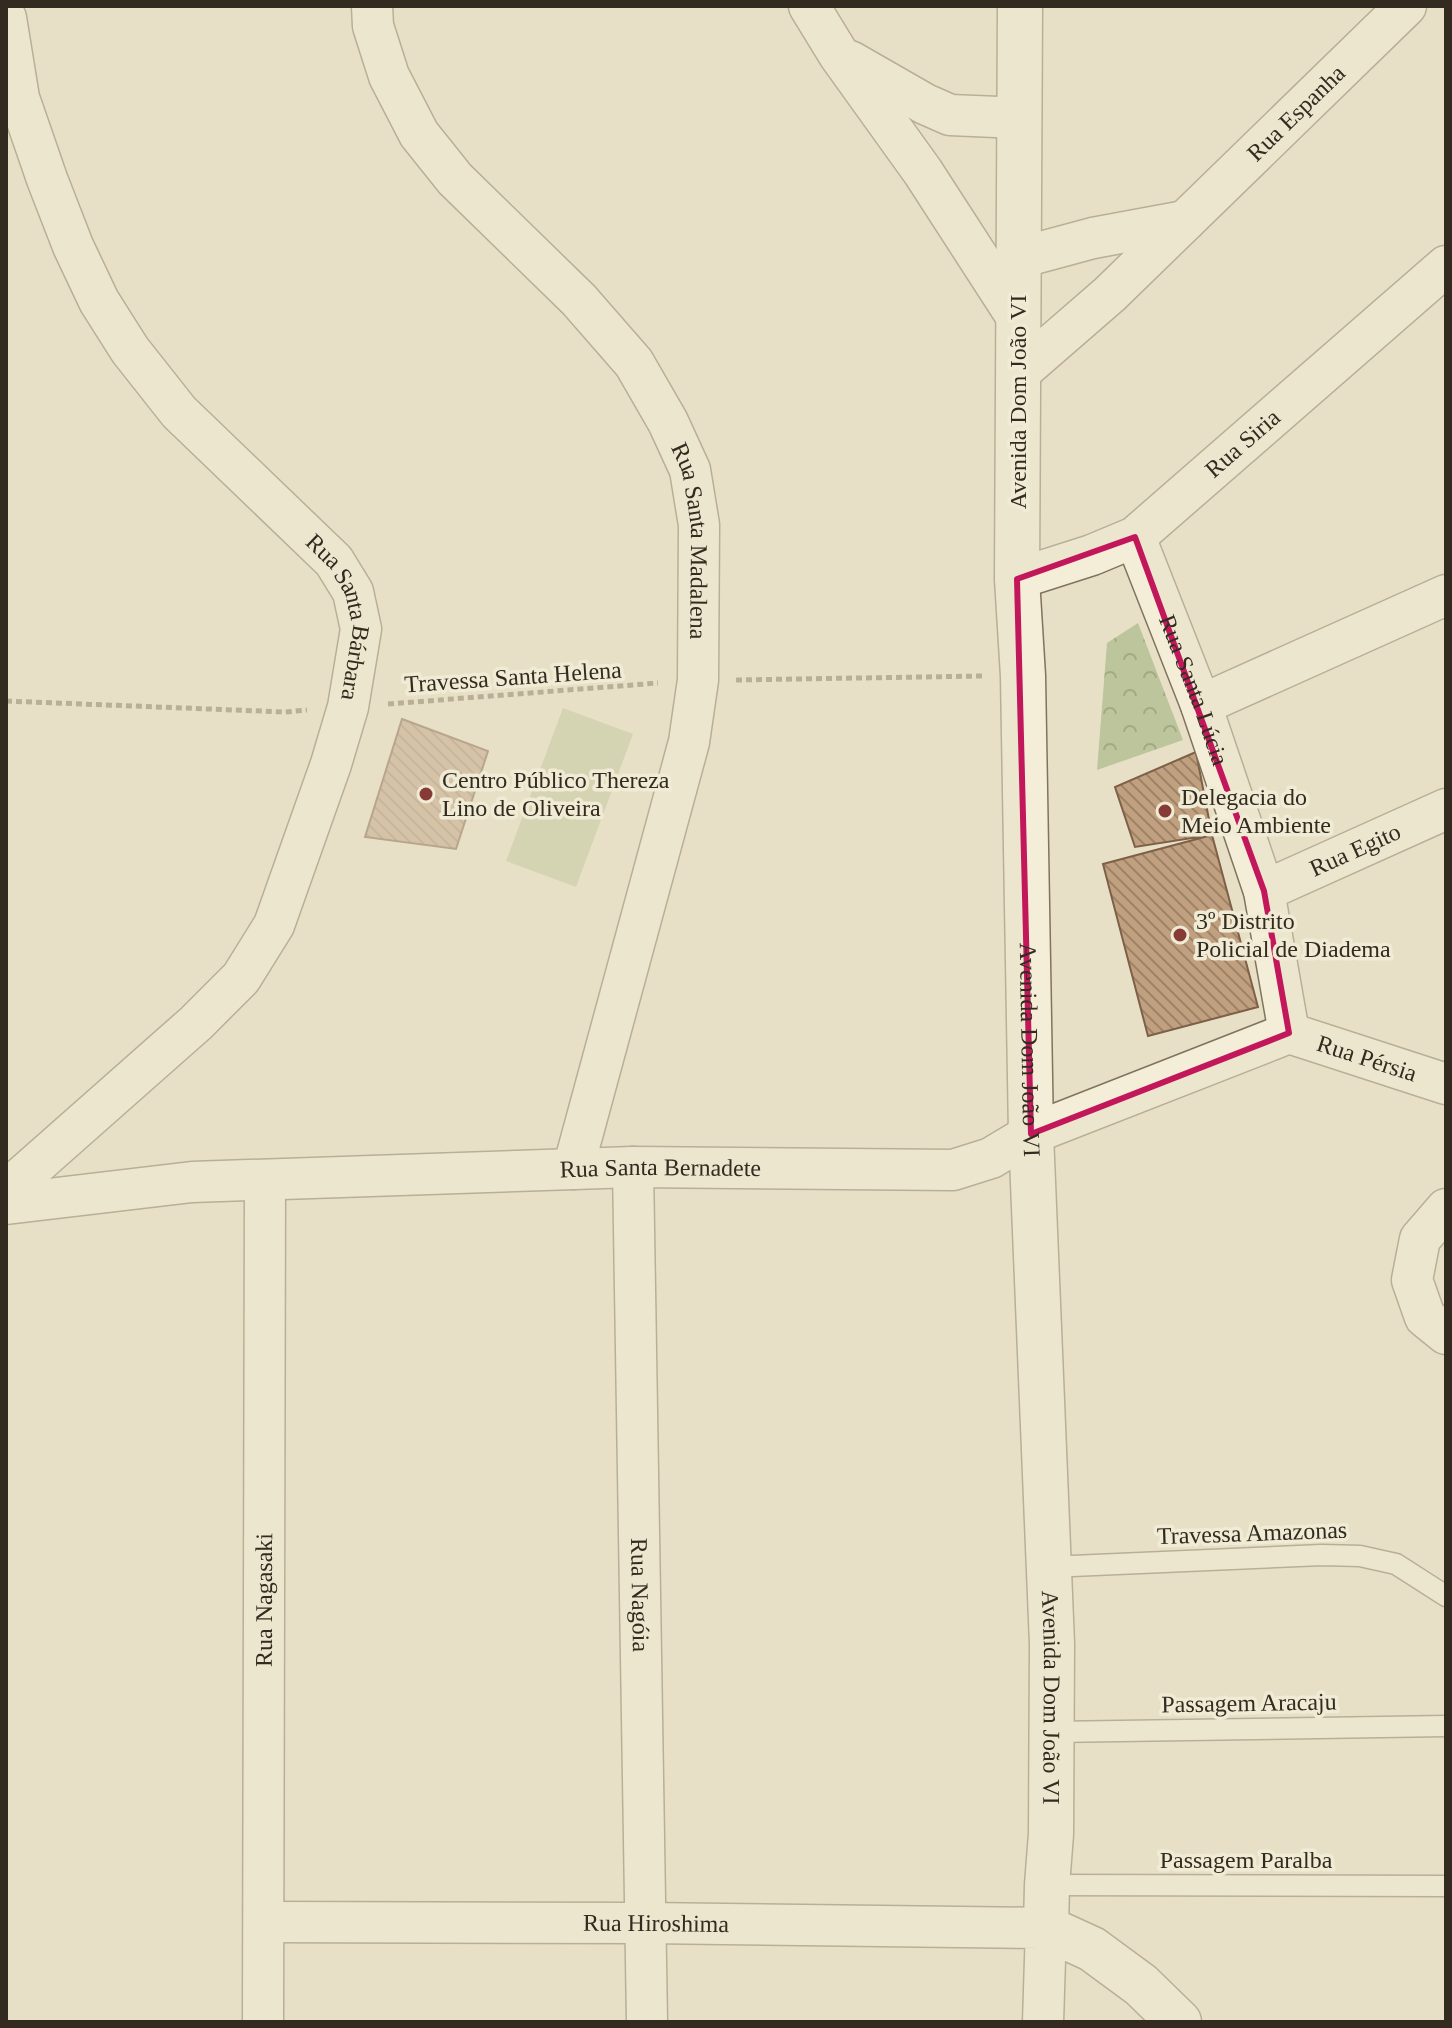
<svg xmlns="http://www.w3.org/2000/svg" width="1452" height="2028" font-family="Georgia,serif">
<style>
.green{fill:#bcc59b}
.park{fill:url(#park-crowns)}
.building{fill:url(#building-back-hatch);stroke:#7d6047;stroke-width:2}
.lines{fill:none;stroke-linecap:round;stroke-linejoin:round}
.service-casing{stroke:#81735e;stroke-width:23}
.minor-casing{stroke:#81735e;stroke-width:43}
.tertiary-casing{stroke:#81735e;stroke-width:47}
.path{stroke:#81735e;stroke-width:5;stroke-dasharray:6 4;stroke-linecap:butt}
.service{stroke:#f4eed8;stroke-width:20}
.minor{stroke:#f4eed8;stroke-width:40}
.tertiary{stroke:#f4eed8;stroke-width:44}
.marked{fill:none;stroke:#c2185b;stroke-width:6;stroke-linejoin:round}
.poi-dot{fill:#883b36;stroke:#f0ebd4;stroke-width:3}
.labels{text-anchor:middle;dominant-baseline:central;stroke-width:7;stroke-linejoin:round;paint-order:stroke}
.street-label{font-size:24px;fill:#332b20;stroke:#f0ebd4}
.poi-label{font-size:24px;fill:#332b20;stroke:#f0ebd4;text-anchor:start}
</style>
<defs>
<pattern id="park-crowns" width="20" height="18" patternUnits="userSpaceOnUse" patternTransform="scale(2)"><rect width="20" height="18" fill="#bcc59b"/><path d="M2 6a3 3 0 1 1 6 0M12 15a3 3 0 1 1 6 0" fill="none" stroke="#a2a985"/></pattern>
<pattern id="building-back-hatch" width="6" height="6" patternUnits="userSpaceOnUse" patternTransform="scale(2)"><rect width="6" height="6" fill="#c1a080"/><path d="M-1 5l2 2M0 0l6 6M5-1l2 2" fill="none" stroke="#9d8368"/></pattern>
</defs>
<rect width="100%" height="100%" fill="#e8e0c6"/>
<path class="green" d="M563 708 633 734 576 887 506 861Z"/>
<path class="park" d="M1138 623 1183 740 1097 770 1107 643Z"/>
<path class="building" d="M402 719 488 751 456 849 365 837Z
M1196 752 1212 835 1135 847 1115 787Z
M1212 835 1258 1007 1148 1036 1103 864Z"/>
<g class="lines">
<defs>
<path id="service" d="M1049 1567 1322 1555 1360 1556 1396 1564 1446 1596
M1052 1732 1446 1726
M1047 1885 1446 1886"/>
<g id="minor">
<path id="s1" d="M372 6 373 26 389 76 419 134 455 179 579 300 634 363 668 422 690 470 699 525 698 680 689 742 573 1169"/>
<path d="M809 6 839 55 923 172 1018 319"/>
<path id="s2" d="M6 18 19 98 47 179 73 246 99 301 130 350 179 412 334 561 353 592 361 629 348 707 331 764 274 925 241 978 196 1023 6 1191"/>
<path d="M850 61 925 104 950 115 1021 118"/>
<path d="M1019 258 1093 238 1185 221"/>
<path id="s3" d="M1019 373 1110 294 1406 6"/>
<path id="s4" d="M1135 537 1201 705 1264 891 1289 1033"/>
<path id="s5" d="M1017 579 1092 555 1135 537 1446 266"/>
<path d="M1201 705 1446 595"/>
<path id="s6" d="M1264 891 1446 809"/>
<path id="s7" d="M1289 1033 1446 1084"/>
<path id="s8" d="M633 1167 647 2022"/>
<path id="s9" d="M6 1204 192 1182 633 1167 953 1170 991 1158 1031 1134 1289 1033"/>
<path d="M1446 1209 1420 1239 1412 1280 1425 1317 1446 1334"/>
<path id="s10" d="M264 1922 646 1923 1046 1928 1043 2022"/>
<path id="s11" d="M263 2022 265 1180"/>
</g>
<g id="tertiary">
<path id="s12" d="M1020 6 1017 579 1023 676 1031 1134 1052 1644 1051 1834 1047 1885 1046 1928 1092 1949 1141 1985 1179 2022"/>
</g>
</defs>
<use href="#service" class="service-casing"/>
<use href="#minor" class="minor-casing"/>
<use href="#tertiary" class="tertiary-casing"/>
<path class="path" d="M736 680 982 676
M6 701 285 712 307 710
M388 704 658 683"/>
<use href="#service" class="service"/>
<use href="#minor" class="minor"/>
<use href="#tertiary" class="tertiary"/>
</g>
<path d="M0 0H1452V2028H0ZM1135 537 1264 891 1289 1033 1031 1134 1017 579Z" fill="#e8e0c6" fill-opacity=".55" fill-rule="evenodd"/>
<path class="marked" d="M1135 537 1264 891 1289 1033 1031 1134 1017 579Z"/>
<g class="poi-dot">
<circle cx="426" cy="794" r="8"/>
<circle cx="1165" cy="811" r="8"/>
<circle cx="1180" cy="935" r="8"/>
</g>
<g class="labels">
<g class="street-label">
<text stroke="none"><textPath href="#s3" startOffset="380">Rua Espanha</textPath></text>
<text transform="translate(1018 402) rotate(-90)">Avenida Dom João VI</text>
<text stroke="none"><textPath href="#s5" startOffset="268">Rua Siria</textPath></text>
<text stroke="none"><textPath href="#s1" startOffset="644">Rua Santa Madalena</textPath></text>
<text stroke="none"><textPath href="#s2" startOffset="708">Rua Santa Bárbara</textPath></text>
<text transform="translate(513 677) rotate(-4)">Travessa Santa Helena</text>
<text stroke="none"><textPath href="#s4" startOffset="164">Rua Santa Lúcia</textPath></text>
<text stroke="none"><textPath href="#s6" startOffset="100">Rua Egito</textPath></text>
<text stroke="none"><textPath href="#s12" startOffset="1044">Avenida Dom João VI</textPath></text>
<text stroke="none"><textPath href="#s7" startOffset="82">Rua Pérsia</textPath></text>
<text stroke="none"><textPath href="#s9" startOffset="656">Rua Santa Bernadete</textPath></text>
<text transform="translate(1252 1533) rotate(-2)">Travessa Amazonas</text>
<text stroke="none"><textPath href="#s8" startOffset="428">Rua Nagóia</textPath></text>
<text stroke="none"><textPath href="#s11" startOffset="422">Rua Nagasaki</textPath></text>
<text stroke="none"><textPath href="#s12" startOffset="1692">Avenida Dom João VI</textPath></text>
<text transform="translate(1249 1703) rotate(-1)">Passagem Aracaju</text>
<text x="1246" y="1860">Passagem Paralba</text>
<text stroke="none"><textPath href="#s10" startOffset="392">Rua Hiroshima</textPath></text>
</g>
<g class="poi-label">
<text x="442" y="780">Centro Público Thereza<tspan x="442" dy="28">Lino de Oliveira</tspan></text>
<text x="1181" y="797">Delegacia do<tspan x="1181" dy="28">Meio Ambiente</tspan></text>
<text x="1196" y="921">3º Distrito<tspan x="1196" dy="28">Policial de Diadema</tspan></text>
</g>
</g>
<rect width="1452" height="2028" fill="none" stroke="#332b20" stroke-width="16"/>
</svg>
